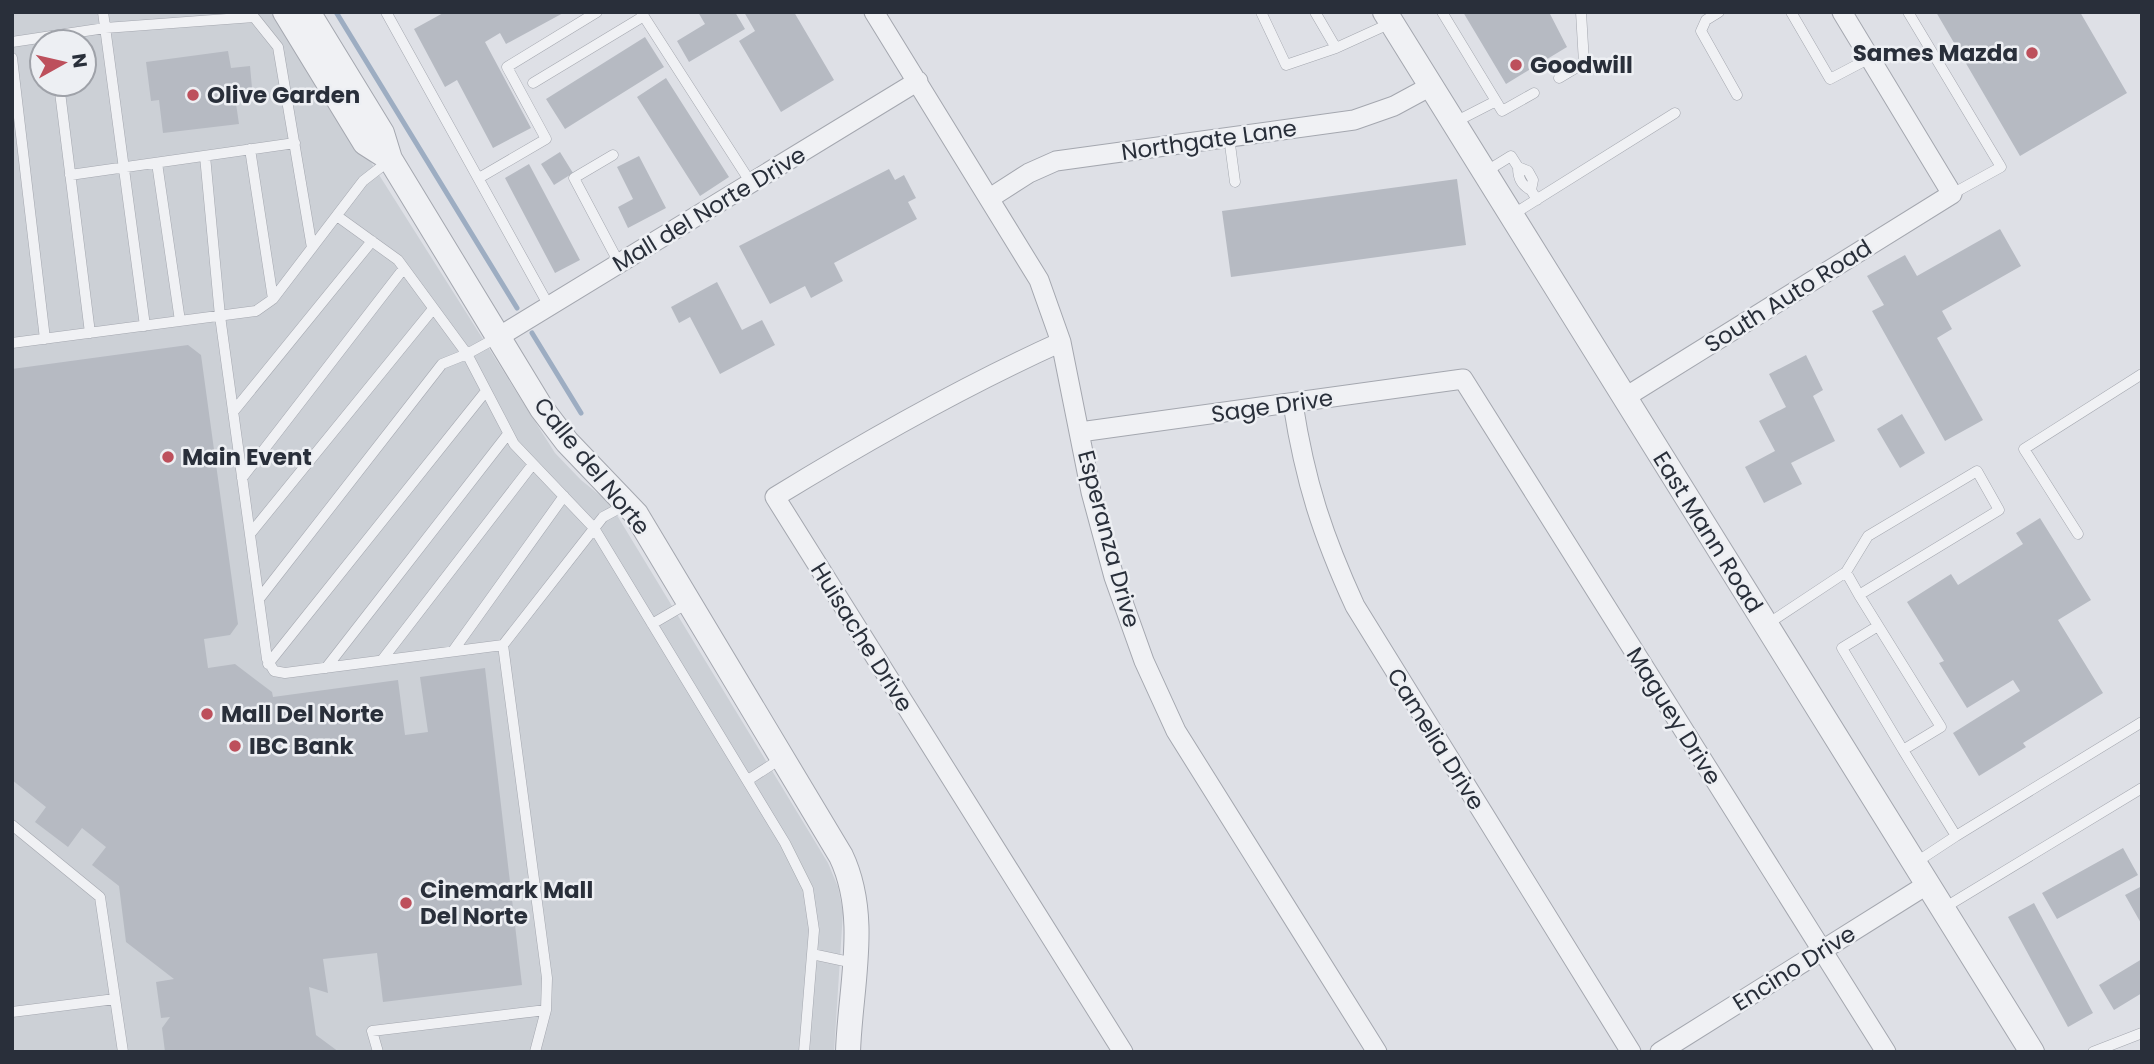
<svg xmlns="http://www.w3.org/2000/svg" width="2154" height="1064" font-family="Poppins,sans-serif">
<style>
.built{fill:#ccd0d6;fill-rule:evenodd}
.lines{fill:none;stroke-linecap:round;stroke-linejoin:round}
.stream{stroke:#9dadc2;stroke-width:5}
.building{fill:#b6bac2}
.service-casing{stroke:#a4a7af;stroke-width:11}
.minor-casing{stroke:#a4a7af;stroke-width:21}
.tertiary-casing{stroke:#a4a7af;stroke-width:26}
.service{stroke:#f0f1f4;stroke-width:10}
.minor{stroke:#f0f1f4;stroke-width:19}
.tertiary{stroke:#f0f1f4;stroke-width:24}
.poi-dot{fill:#bd505c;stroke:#edeff3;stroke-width:2.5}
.labels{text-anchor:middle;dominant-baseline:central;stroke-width:5;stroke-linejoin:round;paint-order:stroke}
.poi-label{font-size:23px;font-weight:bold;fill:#292f3a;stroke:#edeff3;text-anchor:start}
.street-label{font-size:23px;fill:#292f3a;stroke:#edeff3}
</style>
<rect width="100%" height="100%" fill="#dee0e6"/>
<path class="built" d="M12 12H276L555 453 581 480 607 501 618 517 828 863 838 887 843 912 834 1052H12ZM42 42H84V84H42Z"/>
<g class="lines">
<path class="stream" d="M336 12 517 308
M532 333 581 413"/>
</g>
<path class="building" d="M445 12H565L506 44 500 33 485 42 531 128 493 148 457 80 445 87 414 29Z
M698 12H735L745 29 689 62 677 41 705 24Z
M744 12H794L834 80 781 112 739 41 755 31Z
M1463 12H1549L1567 47 1506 84Z
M1936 12H2080L2127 93 2020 156Z
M645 37 664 67 565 129 546 99Z
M228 51 231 68 250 66 252 88 234 90 239 124 163 133 159 100 151 101 146 62Z
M666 78 729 177 700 196 637 97Z
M560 152 573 173 554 185 541 164Z
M639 156 666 208 628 228 618 207 633 199 617 167Z
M529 164 580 260 555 273 505 178Z
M889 169 895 180 904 175 916 198 908 202 917 219 834 263 843 281 811 298 805 286 770 304 739 246Z
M1457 179 1466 245 1231 277 1222 211Z
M2000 229 2021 266 1942 311 1952 329 1937 338 1983 420 1945 441 1872 311 1884 305 1867 276 1905 255 1917 276Z
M717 282 742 330 762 320 775 345 720 374 690 317 679 323 671 307Z
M188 345 201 355 238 624 230 635 204 639 208 668 235 664 272 692 273 697 398 680 405 735 428 732 420 677 485 668 522 985 383 1002 377 953 323 959 328 993 309 987 316 1035 339 1052H165L162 1028 170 1017 161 1018 156 982 174 979 126 942 119 886 92 865 106 847 82 828 68 847 35 822 46 807 12 780V369Z
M1806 355 1823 390 1813 396 1835 441 1791 463 1802 484 1764 503 1745 467 1775 451 1759 421 1786 407 1769 374Z
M1902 414 1925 453 1900 468 1877 429Z
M2040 518 2091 600 2058 620 2103 693 2023 743 2026 747 1979 776 1953 733 2020 691 2013 680 1967 708 1939 663 1944 661 1907 602 1951 574 1958 585 2023 544 2016 533Z
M2123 848 2138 875 2057 919 2042 893Z
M2142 886V925L2125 895Z
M2034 903 2093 1013 2068 1027 2008 917Z
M2142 959V993L2114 1010 2099 985Z"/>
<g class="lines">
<defs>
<path id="service" d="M103 12 145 326
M386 12 549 306
M641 12 751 183
M1261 12 1286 65 1336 48 1391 23
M1315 12 1336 48
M1442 12 1496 101 1455 122
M1719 12 1706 20 1701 31 1737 95
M1791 12 1830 79 1870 58
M1908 12 2001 167 1952 194
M12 42 105 28 254 17 278 47 312 248
M12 58 45 339
M1559 78 1584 63 1581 12
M533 83 644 16
M59 84 90 333
M1496 101 1502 111 1534 93
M1229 137 1235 182
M250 149 273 299
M613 155 574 178 619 263
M205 156 220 316 267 659 274 671 285 673 503 645 603 517 627 504
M157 163 180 321
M1485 172 1511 156 1518 167
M70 175 295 143
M479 178 546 139 507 67 597 12
M1531 190C1521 185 1518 178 1518 167L1528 171 1533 180 1531 190 1537 200
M1512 215 1675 113
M337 216 398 260 467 354 498 337
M12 343 256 311 273 299 363 181 390 160
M233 412 372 241
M242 478 404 268
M250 534 433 309
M2078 534 2024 449 2142 374
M1859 595 1941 727 1903 750 1956 836 1915 863
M259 599 442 364 467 354 514 444 594 528 785 843 808 889 814 930 804 1052
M652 624 688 603
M1766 625 1846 572 1868 536 1977 471 1999 510 1859 595 1846 572
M1878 626 1842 648 1903 750
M503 645 547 978 546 1010 535 1052
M453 651 564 496
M382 660 533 464
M268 664 486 391
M326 668 508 434
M748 780 782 758
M12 825 100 897 123 1052
M1956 836 2142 722
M1944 908 2142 788
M812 954 854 963
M12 1012 115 999
M378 1052 372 1031 546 1010
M2093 1052 2142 1033"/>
<path id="minor" d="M874 12 1039 280 1061 342 1091 492 1114 577 1144 661 1176 731 1377 1052
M990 198 1029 173 1056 161 1354 120 1394 106 1431 86
M500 336 918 81
M1061 342C961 387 868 440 775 497L1123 1052
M1624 398 1952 194 1842 12
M1293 404C1305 481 1322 534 1355 606L1631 1052
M1080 432 1463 379 1886 1052
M1660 1052 1928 884"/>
<path id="tertiary" d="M285 12 365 143 390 159
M308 12 382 133 390 159 542 409 567 442 636 514 841 856C870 917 850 987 848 1052
M1385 12 2032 1052"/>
</defs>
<use href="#service" class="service-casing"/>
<use href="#minor" class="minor-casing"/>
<use href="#tertiary" class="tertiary-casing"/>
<use href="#service" class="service"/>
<use href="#minor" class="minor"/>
<use href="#tertiary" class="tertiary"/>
</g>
<g class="poi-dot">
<circle cx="2032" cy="53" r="7"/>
<circle cx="1516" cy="65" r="7"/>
<circle cx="193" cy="95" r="7"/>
<circle cx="168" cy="457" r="7"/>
<circle cx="207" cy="714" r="7"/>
<circle cx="235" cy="746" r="7"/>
<circle cx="406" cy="903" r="7"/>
</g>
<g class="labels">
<g class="poi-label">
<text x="2018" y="53" text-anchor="end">Sames Mazda</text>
<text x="1530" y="65">Goodwill</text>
<text x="207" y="95">Olive Garden</text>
<text x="182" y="457">Main Event</text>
<text x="221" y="714">Mall Del Norte</text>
<text x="249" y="746">IBC Bank</text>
<text x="420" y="890">Cinemark Mall<tspan x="420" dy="26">Del Norte</tspan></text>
</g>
<g class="street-label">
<text transform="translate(1209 140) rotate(-8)">Northgate Lane</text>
<text transform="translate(709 209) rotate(-31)">Mall del Norte Drive</text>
<text transform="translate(1788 296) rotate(-32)">South Auto Road</text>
<text transform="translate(1272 406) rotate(-8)">Sage Drive</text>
<text transform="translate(592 466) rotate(51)">Calle del Norte</text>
<text transform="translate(1708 532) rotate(58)">East Mann Road</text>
<text transform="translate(1109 539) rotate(75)">Esperanza Drive</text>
<text transform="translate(862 637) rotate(58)">Huisache Drive</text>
<text transform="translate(1674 716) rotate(58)">Maguey Drive</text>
<text transform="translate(1436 739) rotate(58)">Camelia Drive</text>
<text transform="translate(1794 968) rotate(-32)">Encino Drive</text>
</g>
</g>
<rect width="2154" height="1064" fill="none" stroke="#292f3a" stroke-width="28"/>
<g transform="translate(63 63) rotate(82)"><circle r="33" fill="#edeff3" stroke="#9fa2a9" stroke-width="2"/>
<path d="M0-5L12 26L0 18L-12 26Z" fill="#bd505c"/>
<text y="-10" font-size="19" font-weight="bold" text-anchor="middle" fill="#292f3a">N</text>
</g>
</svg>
